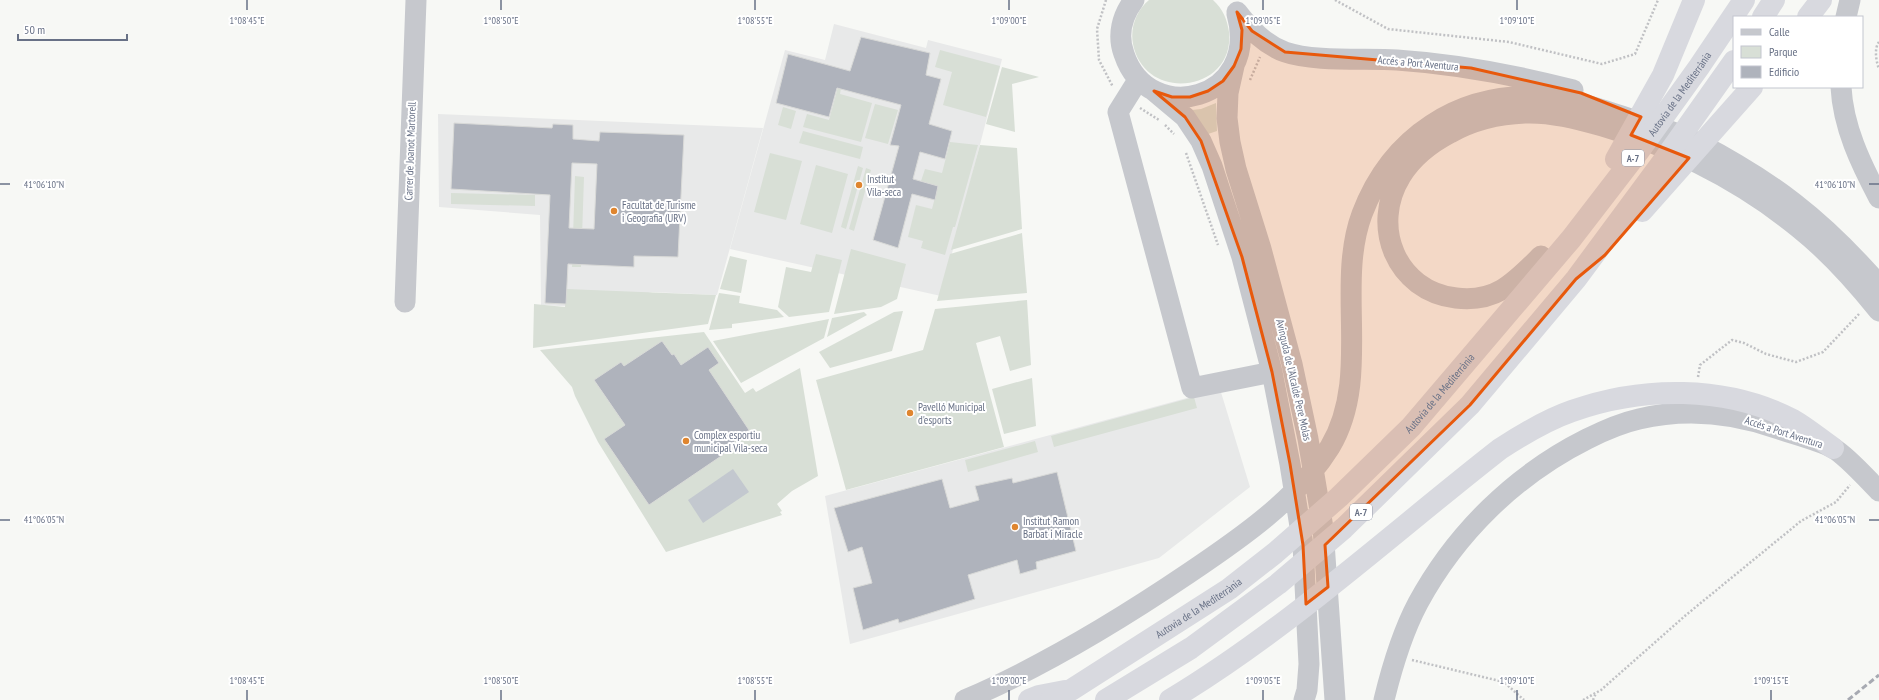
<svg xmlns="http://www.w3.org/2000/svg" width="1879" height="700" font-family="'PT Sans Narrow',sans-serif">
<style>
.built{fill:#e8e9e9}
.green{fill:#d8dfd6}
.water{fill:#c3c8cf}
.building{fill:#afb3bc;stroke:#d9dad8;fill-rule:evenodd}
.lines{fill:none;stroke-linecap:round;stroke-linejoin:round}
.path{stroke:#c0c1c4;stroke-width:2.5;stroke-dasharray:2 2;stroke-linecap:butt}
.minor{stroke:#c6c8cd;stroke-width:21}
.highway{stroke:#d8d9df;stroke-width:22}
.rail{stroke:#a7aab2;stroke-width:3;stroke-dasharray:6 3;stroke-linecap:butt}
.marked{fill:#e8590c;fill-opacity:0.2;stroke:#e8590c;stroke-width:3;stroke-linejoin:round}
.ticks{fill:none;stroke:#687186;stroke-width:1.5}
.poi-dot{fill:#df852e;stroke:#fff;stroke-width:1.5}
.labels{text-anchor:middle;dominant-baseline:central;stroke-width:4;stroke-linejoin:round;paint-order:stroke}
.shield{fill:#fff;stroke:#959caa;stroke-width:1}
.shield-label{font-size:10px;font-weight:bold;fill:#687186}
.street-label{font-size:11px;fill:#687186;stroke:#fff}
.poi-label{font-size:11px;fill:#687186;stroke:#fff;text-anchor:start}
.ticks-label{font-size:10px;text-anchor:middle;fill:#687186;stroke:#fff;stroke-width:4;stroke-linejoin:round;paint-order:stroke}
</style>
<rect width="100%" height="100%" fill="#f7f8f5"/>
<path class="built" d="M834 24 926 48 928 40 1002 59 941 296 730 249 785 50 825 60Z
M438 114 763 128 717 295 652 292 598 308 541 305 540 215 439 207Z
M1220 389 1250 487 1159 558 850 644 825 496Z"/>
<path class="green" d="M1149 0H1213C1223 9 1227 19 1229 32 1235 92 1145 104 1133 44 1130 28 1136 11 1149 0Z
M940 50 1000 66 986 117 943 105 952 72 935 67Z
M1002 67 1039 77 1012 84 1015 132 986 124Z
M838 87 841 88 840 94 872 103 861 142 803 127 807 114 829 120Z
M1216 103 1217 131 1208 134 1192 110 1201 109Z
M875 104 898 110 888 144 865 138Z
M783 107 796 111 791 129 778 125Z
M803 131 863 147 860 159 799 143Z
M950 142 978 145 955 227H953L945 255 921 248 923 241 908 237 916 205 932 209 938 186 921 181 925 169 942 173Z
M980 145 1017 148 1022 229 951 250Z
M770 153 802 161 786 220 754 212Z
M816 165 848 174 832 233 800 224Z
M858 166 863 168 846 229 841 227Z
M866 168 871 170 854 231 849 229Z
M575 176 584 177 581 267H572Z
M451 193 535 195V206L451 204Z
M1022 233 1027 293 937 301 950 254Z
M851 249 906 264 897 299 881 307 834 314Z
M816 254 842 260 829 312 789 317 778 307 786 267 811 272Z
M730 256 747 260 741 293 720 289Z
M566 289 716 295 708 324 533 348 534 304 565 307Z
M719 293 740 296 739 303 777 310 784 317 732 324V328L709 330Z
M1027 300 1031 365 1010 371 1000 336 976 343 1004 447 846 490 816 380 923 350 935 309Z
M903 311 892 351 830 368 819 352 894 312Z
M864 312 867 315 827 337 832 318Z
M829 319 824 338 741 383 713 341Z
M704 332 745 393 753 388 756 392 800 368 818 476 792 491 777 504 782 511 780 512 782 515 666 552 598 442 575 396 572 387 540 350Z
M1032 378 1036 426 1004 434 992 389Z
M1194 397 1197 408 1054 447 1051 436Z
M1035 441 1038 452 968 472 965 460Z"/>
<path class="water" d="M733 469 749 492 703 523 688 500Z"/>
<path class="building" d="M861 37 930 53 926 75 941 79 929 124 952 131 945 159 920 152 913 179 938 186 935 200 912 194 898 248 873 240 899 146 890 145 901 105 837 88 829 117 776 103 788 54 850 71Z
M454 123 552 128 553 124 573 125V139L599 141 600 132 684 135 678 257 634 256V267L568 264 566 304 545 303 550 195 451 189ZM572 163 597 164 594 229 569 228Z
M662 341 672 355 674 354 681 365 708 347 719 363 709 370 749 430 734 442 736 446 649 505 604 439 625 425 594 380 621 362 624 366Z
M1057 472 1076 551 1036 562 1037 569 1020 574 1017 560 968 575 975 599 899 623 898 619 863 630 853 588 872 583 862 547 848 552 834 508 942 479 950 508 979 500 975 486 1012 478 1013 483Z"/>
<g class="lines">
<path class="path" d="M1106 0 1097 29 1099 60 1113 87
M1335 0 1388 29 1509 42 1602 64 1635 54 1658 0
M1879 42C1874 48 1876 61 1879 69
M1250 80 1260 57
M1140 108 1159 120
M1165 125 1174 134
M1186 153 1218 245
M1698 377 1700 365 1732 340 1744 343 1766 354 1796 362 1823 352 1859 314
M1412 660 1504 682 1524 700
M1583 700 1601 690 1686 615 1801 521 1836 502 1850 485
M1593 700 1596 693"/>
<path class="minor" d="M1134 0C1122 16 1117 35 1124 54 1149 129 1261 100 1237 14
M1237 12C1250 29 1264 44 1285 52 1313 62 1366 58 1397 60 1457 64 1515 75 1573 90
M1846 17 1850 0
M1234 66 1228 93 1227 118 1230 142 1236 169 1261 249 1292 364 1308 439 1323 528 1335 700
M1138 80 1118 112 1192 388 1272 372
M1841 87C1843 127 1861 164 1879 198
M1154 91 1185 117 1201 141 1212 166 1242 257 1272 372 1290 464 1303 545 1309 664 1307 690 1304 700
M1541 256C1515 282 1496 303 1456 298 1396 291 1370 226 1401 176 1412 158 1431 143 1450 133 1473 120 1499 114 1525 113 1551 112 1577 119 1602 126 1674 147 1741 181 1799 228 1829 252 1855 281 1879 311
M405 302 416 0
M965 700C1044 666 1118 621 1189 573 1238 540 1298 499 1330 447 1372 377 1335 286 1362 214 1391 137 1459 92 1541 97 1572 99 1602 110 1631 119 1645 124 1661 127 1675 133 1712 148 1762 178 1794 203 1825 227 1853 255 1879 285
M1384 700C1392 667 1402 633 1418 603 1456 533 1515 475 1587 439 1603 431 1621 423 1639 419 1685 408 1733 413 1776 428 1793 434 1818 440 1833 448 1848 457 1867 479 1879 491"/>
<g class="highway">
<path d="M1763 17 1774 0"/>
<path d="M1808 17 1821 0"/>
<path d="M1616 159 1663 75 1694 0"/>
<path d="M1642 211 1752 87"/>
<path d="M1029 700 1039 696 1065 691"/>
<path id="s1" d="M1051 700 1071 690 1229 589 1275 553 1339 497 1411 427 1571 239 1638 152 1699 67 1744 0"/>
<path d="M1106 700 1191 648 1278 584 1344 528 1470 405 1576 279 1664 160 1734 61"/>
<path d="M1170 700C1288 629 1391 534 1500 449 1523 434 1546 420 1572 411 1642 386 1726 385 1793 420 1807 428 1820 439 1833 448"/>
</g>
<path class="rail" d="M1848 700 1879 675"/>
</g>
<path class="marked" d="M1237 12 1252 31 1285 52 1471 68 1581 93 1641 117 1631 135 1689 158 1605 255 1576 279 1470 405 1325 545 1328 587 1306 604 1303 545 1290 464 1272 372 1242 257 1201 141 1185 117 1154 91 1172 97H1190L1208 91 1223 81 1234 66 1241 49 1242 30Z"/>
<path class="ticks" d="M247 0V10M501 0V10M755 0V10M1009 0V10M1263 0V10M1517 0V10M0 184H10M1869 184H1879M0 520H10M1869 520H1879M247 690V700M501 690V700M755 690V700M1009 690V700M1263 690V700M1517 690V700M1771 690V700"/>
<g class="poi-dot">
<circle cx="859" cy="185" r="4"/>
<circle cx="614" cy="211" r="4"/>
<circle cx="910" cy="413" r="4"/>
<circle cx="686" cy="441" r="4"/>
<circle cx="1015" cy="527" r="4"/>
</g>
<g class="labels">
<g class="shield">
<rect x="1622" y="150" width="22" height="16" rx="3"/>
<rect x="1350" y="504" width="22" height="16" rx="3"/>
</g>
<g class="shield-label">
<text x="1633" y="158">A-7</text>
<text x="1361" y="512">A-7</text>
</g>
<g class="street-label">
<text transform="translate(1418 63) rotate(5)">Accés a Port Aventura</text>
<text stroke="none"><textPath href="#s1" startOffset="882">Autovia de la Mediterrània</textPath></text>
<text transform="translate(410 151) rotate(-88)">Carrer de Joanot Martorell</text>
<text transform="translate(1294 380) rotate(77)">Avinguda de l'Alcalde Pere Molas</text>
<text stroke="none"><textPath href="#s1" startOffset="498">Autovia de la Mediterrània</textPath></text>
<text transform="translate(1784 432) rotate(18)">Accés a Port Aventura</text>
<text stroke="none"><textPath href="#s1" startOffset="174">Autovia de la Mediterrània</textPath></text>
</g>
<g class="poi-label">
<text x="867" y="179">Institut<tspan x="867" dy="13">Vila-seca</tspan></text>
<text x="622" y="205">Facultat de Turisme<tspan x="622" dy="13">i Geografia (URV)</tspan></text>
<text x="918" y="407">Pavelló Municipal<tspan x="918" dy="13">d'esports</tspan></text>
<text x="694" y="435">Complex esportiu<tspan x="694" dy="13">municipal Vila-seca</tspan></text>
<text x="1023" y="521">Institut Ramon<tspan x="1023" dy="13">Barbat i Miracle</tspan></text>
</g>
</g>
<g class="ticks-label">
<text x="247" y="24">1°08'45"E</text>
<text x="501" y="24">1°08'50"E</text>
<text x="755" y="24">1°08'55"E</text>
<text x="1009" y="24">1°09'00"E</text>
<text x="1263" y="24">1°09'05"E</text>
<text x="1517" y="24">1°09'10"E</text>
<text x="44" y="188">41°06'10"N</text>
<text x="1835" y="188">41°06'10"N</text>
<text x="44" y="523">41°06'05"N</text>
<text x="1835" y="523">41°06'05"N</text>
<text x="247" y="684">1°08'45"E</text>
<text x="501" y="684">1°08'50"E</text>
<text x="755" y="684">1°08'55"E</text>
<text x="1009" y="684">1°09'00"E</text>
<text x="1263" y="684">1°09'05"E</text>
<text x="1517" y="684">1°09'10"E</text>
<text x="1771" y="684">1°09'15"E</text>
</g>
<rect x="1733" y="16" width="130" height="72" fill="#ffffff" stroke="#c3c6cf"/>
<rect x="1741" y="29" width="20" height="6" fill="#c6c8cd" stroke="#c3c6cf"/>
<text x="1769" y="36" font-size="12" fill="#687186">Calle</text>
<rect x="1741" y="46" width="20" height="12" fill="#d8dfd6" stroke="#c3c6cf"/>
<text x="1769" y="56" font-size="12" fill="#687186">Parque</text>
<rect x="1741" y="66" width="20" height="12" fill="#afb3bc" stroke="#c3c6cf"/>
<text x="1769" y="76" font-size="12" fill="#687186">Edificio</text>
<path d="M18 34v6h109v-6" fill="none" stroke="#687186" stroke-width="2"/>
<text x="24" y="34" font-size="12" fill="#687186" stroke="#ffffff" stroke-width="3" paint-order="stroke">50 m</text>
</svg>
